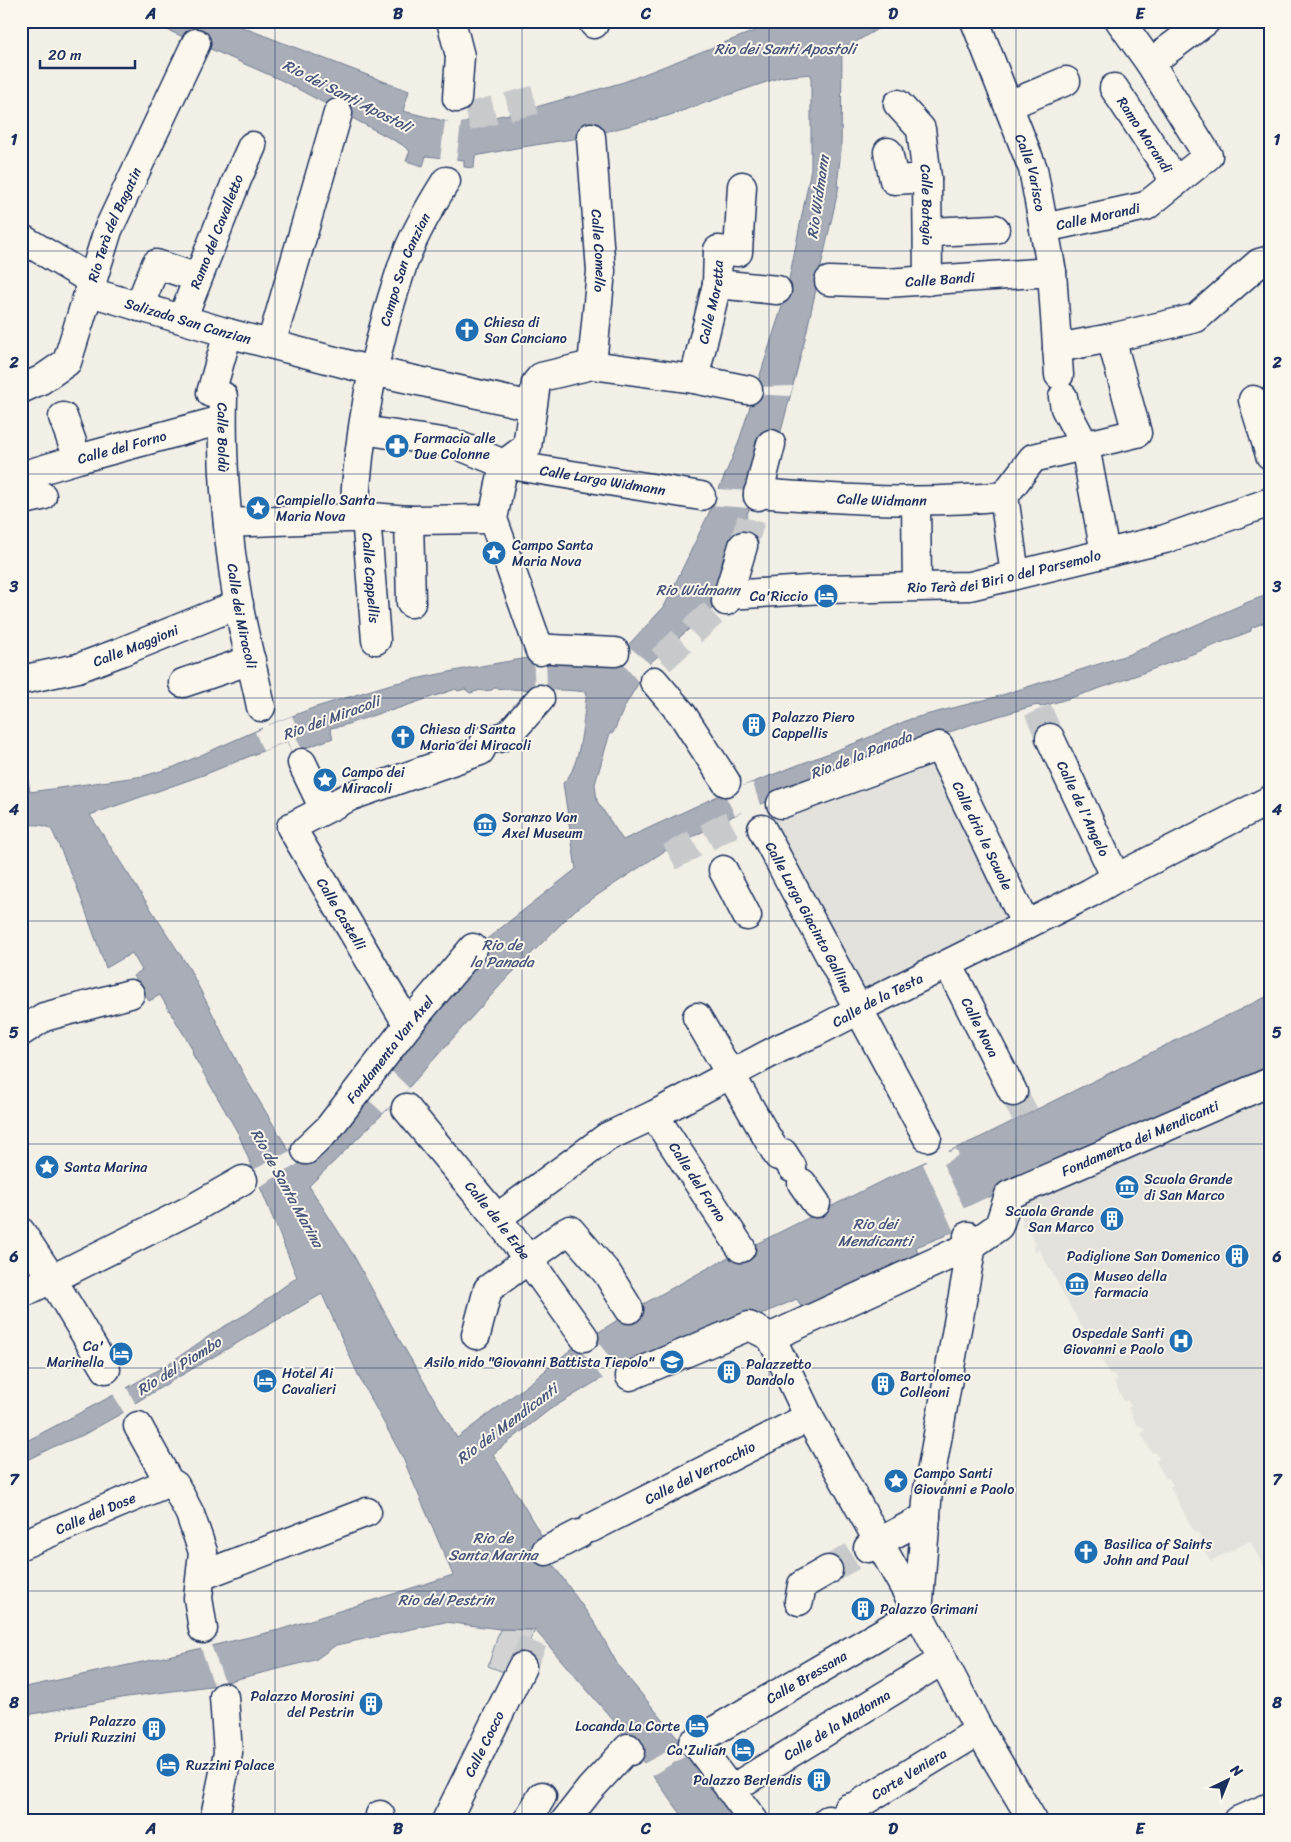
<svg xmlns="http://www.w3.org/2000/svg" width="1291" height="1842" font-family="Sriracha,sans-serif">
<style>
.built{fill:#e2e1dc}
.green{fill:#d2d3d2;stroke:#768198}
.water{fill:#a9adb7;stroke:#707b93;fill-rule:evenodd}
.pier{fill:#f2efe6}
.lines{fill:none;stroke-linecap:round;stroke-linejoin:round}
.street-tunnel{stroke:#c7c9cb;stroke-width:28;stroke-dasharray:28 14;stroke-linecap:butt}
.street-casing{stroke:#1b2f5e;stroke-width:31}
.street{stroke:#fbf7ec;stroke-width:28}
.grid{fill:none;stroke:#1b2f5e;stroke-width:1;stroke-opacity:0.55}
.labels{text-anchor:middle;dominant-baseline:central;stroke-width:4;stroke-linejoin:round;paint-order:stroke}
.street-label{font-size:14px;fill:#1b2f5e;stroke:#fbf7ec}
.poi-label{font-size:14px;fill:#1b2f5e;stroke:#fbf7ec;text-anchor:start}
.water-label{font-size:15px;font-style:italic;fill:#465579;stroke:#fbf7ec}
.neatline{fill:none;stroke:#1b2f5e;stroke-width:2}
.grid-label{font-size:16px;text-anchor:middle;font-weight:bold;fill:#1b2f5e}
</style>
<rect width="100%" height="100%" fill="#f2efe6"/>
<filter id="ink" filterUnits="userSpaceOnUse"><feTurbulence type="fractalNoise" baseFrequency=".02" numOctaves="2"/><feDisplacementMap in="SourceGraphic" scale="10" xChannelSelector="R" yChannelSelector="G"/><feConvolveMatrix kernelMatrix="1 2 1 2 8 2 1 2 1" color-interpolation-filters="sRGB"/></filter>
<g filter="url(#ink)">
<path class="built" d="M937 752 1015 918 866 993 770 814Z
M1270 1091V1584L1264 1573 1266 1571 1250 1541 1211 1561 1198 1540 1201 1538 1197 1532 1195 1533 1170 1487 1173 1485 1169 1478 1166 1479 1156 1461 1159 1458 1155 1452 1152 1453 1141 1433 1145 1431 1141 1425 1138 1426 1128 1408 1131 1406 1127 1400 1124 1402 1114 1382 1117 1380 1114 1374 1110 1375 1099 1356 1102 1354 1099 1348 1096 1349 1088 1335 1077 1319 1039 1249 1035 1251 1033 1246 1036 1244 1027 1227 1023 1228 1021 1224 1024 1222 1016 1207Z"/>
<path class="green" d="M500 1629 535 1630 514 1676 488 1666Z"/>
<path class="water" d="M147 21H226L409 91 403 111 448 122 461 123 515 113 624 82 780 21H891L842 50 841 150 837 186H839L804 343 780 435 753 496 719 603 651 662 626 704 613 733H610L595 784 597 801 623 840 720 795 863 740 910 719 996 697 1130 654 1248 602 1270 594V620L1251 628V631C1181 658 1112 687 1040 707L1039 705 1033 706 978 722 944 734 741 812 663 852 575 910 505 980 401 1096 309 1186 354 1256 399 1339 457 1438 534 1380 581 1341 591 1337 638 1307 710 1267 880 1182 981 1137 1148 1054 1270 995V1075L964 1208 954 1232 916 1247 920 1259 803 1310 797 1299 622 1373 597 1381 549 1410 493 1454 547 1545V1556L596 1625 619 1667 747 1821H686L613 1720 535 1630 500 1629 445 1622 336 1645 315 1660 237 1679 218 1685 127 1697 21 1716V1688L147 1661 279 1630 453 1575 402 1456 360 1379 322 1294 175 1379 135 1403 124 1412 83 1435 53 1447 21 1463V1444L127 1388 171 1362 218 1330 248 1313 297 1277 238 1133 193 1055 192 1048 160 995 149 1001 133 976 142 970 132 953 106 968 77 887 52 830C44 823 31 825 21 825V737L30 792 144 776 174 767 269 725 313 708 391 684 469 668 534 657 616 658 664 607 708 515 738 444 786 294 805 200 811 168V74L781 77 667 116 585 137 516 148 475 156 474 168 464 167V160L426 156 423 166 406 161 410 151 401 144 281 80ZM494 688C525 691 556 688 587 692 583 716 582 767 563 783L576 869 483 942 297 1164 246 1079 189 968 90 815 206 774 287 741 292 753 333 738 330 728 342 726 389 710 390 711 456 689 458 691 465 689 470 693 481 690 482 691 492 690Z"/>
<path class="pier" d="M449 119 467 120V122L461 123 456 162 440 160 445 121 448 122Z
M793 386 790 396 753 394 756 387Z
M716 489 754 491 749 508 710 505Z
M624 645H627L650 664 658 657 660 658 653 664 640 684 618 658Z
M546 654 547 689 535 692 533 655Z
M292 716 295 723 291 726 303 752 293 755 287 741 263 751 255 732 262 729V727L268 723 269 725Z
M753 783 760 805 779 798 780 800 742 814 741 812 735 815 723 791Z
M383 1063 409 1088 383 1113 361 1093Z
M956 1149 959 1155 943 1164 964 1208 988 1197 989 1199 966 1210 956 1233 947 1237 946 1235 954 1232 923 1164 927 1162 926 1160 948 1150 949 1152Z
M290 1151 293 1154 295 1153 303 1161 259 1187 251 1171Z
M593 1336 622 1373 623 1376 598 1383 597 1381 603 1379 577 1345Z
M126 1386 136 1405 125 1415 112 1392Z
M211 1643V1645L226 1685 214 1686 201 1648 200 1646Z
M685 1742 691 1753 651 1776 643 1764Z"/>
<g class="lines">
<path class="street-tunnel" d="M467 117 546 97
M743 546 758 496
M661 660 726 601
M1038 710 1050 738
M670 857 735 822
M1013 1092 1025 1115
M828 1570 868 1548
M522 1667 537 1633"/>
<defs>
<g id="street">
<path d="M451 21 460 56 457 98"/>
<path d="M592 21 594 24"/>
<path id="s1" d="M975 21 1033 169 1052 272 1059 375"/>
<path d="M1120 21 1150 63"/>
<path id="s2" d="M1114 88 1176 182"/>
<path id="s3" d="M898 104 921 129 927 178 928 281"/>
<path d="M1009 105 1066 81"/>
<path id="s4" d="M591 137 601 271 592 365"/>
<path d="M888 152 894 180 927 178"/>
<path id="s5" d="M1044 228 1146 206 1208 156 1150 63 1206 21"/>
<path d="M929 232 995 229"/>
<path id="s6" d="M21 238 86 277 90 289 97 294 228 333 373 371 532 406"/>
<path id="s7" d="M829 281 886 283 1052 272"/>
<path d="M717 284 777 290"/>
<path d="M139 307 156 264 189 275"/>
<path id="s8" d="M182 319 238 177 252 146"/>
<path id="s9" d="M228 333 211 393 223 396C221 465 227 534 238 602 244 637 254 672 261 707"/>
<path d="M271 344 338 113"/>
<path d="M1057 348 1111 338 1196 318 1259 263 1270 260"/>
<path id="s10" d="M694 379 717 284 718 250 738 252 742 186"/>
<path id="s11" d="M21 389 41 380 67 362 108 230 196 43"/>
<path d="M1063 397 1065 408 1085 446 1105 553"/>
<path d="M1253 400 1270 455"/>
<path d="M63 417 72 442"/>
<path id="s12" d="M363 430 455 444 504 464 701 496"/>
<path id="s13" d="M21 476 78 459 222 420"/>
<path id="s14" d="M758 493C841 499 922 505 1004 496"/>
<path d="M758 496 771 444"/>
<path d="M21 501 42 496"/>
<path d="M916 501 917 586"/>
<path id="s15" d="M366 517 376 640"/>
<path id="s16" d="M354 518C358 434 374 350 401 270 410 241 429 208 446 181"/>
<path d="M409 520 411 603"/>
<path d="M228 523 371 517 409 520 493 519"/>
<path d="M1015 575 1004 496 1033 458 1137 433 1111 338"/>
<path id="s17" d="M728 595 823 589 970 586 1165 539 1270 502"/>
<path d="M726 601 743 546"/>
<path d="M539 647 552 649 615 652"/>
<path d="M540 651 493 519 504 464 527 447 536 383 541 377 592 365 694 379 748 390"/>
<path id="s18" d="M21 680 78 668 118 653 239 604"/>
<path d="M654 681 682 714 726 782"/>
<path d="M183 683 251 660"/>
<path id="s19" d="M1050 738 1116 878"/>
<path d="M302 763 324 809"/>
<path id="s20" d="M781 804 939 746 1026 925"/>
<path id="s21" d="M762 829 927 1137"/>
<path d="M723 870 747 916"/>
<path id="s22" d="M948 964 1013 1092"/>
<path d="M697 1017 778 1156 783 1153 792 1167"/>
<path d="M408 1025 291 827 351 796 480 751 486 740 499 738 510 733 540 699"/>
<path d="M21 1032 44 1017 130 994"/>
<path id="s23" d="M406 1108 497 1218 528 1259 584 1337"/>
<path id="s24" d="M654 1115 741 1248"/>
<path id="s25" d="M306 1150 328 1129 408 1025 473 948"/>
<path d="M802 1183 816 1203"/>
<path id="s26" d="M497 1218 607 1137 654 1115 780 1048 816 1032 849 1015 859 1008 1090 893 1116 878 1270 800"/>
<path d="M21 1232 52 1279 106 1369"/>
<path d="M44 1283 192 1209 243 1180"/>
<path d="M21 1294 41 1284"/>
<path d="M476 1335 488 1289 566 1232 570 1230 607 1273 629 1309"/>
<path d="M630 1376 749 1326 771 1337"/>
<path d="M138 1426 169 1482 175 1485 190 1514 203 1552 198 1598 203 1629"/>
<path id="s27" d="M591 1528 809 1417"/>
<path id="s28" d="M21 1545 169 1482"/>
<path d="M868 1548 926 1517"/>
<path d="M546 1551 579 1534"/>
<path d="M201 1576 367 1512"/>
<path d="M799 1601 802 1585 828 1570"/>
<path id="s29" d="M695 1742 918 1612 928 1490 972 1245 968 1236"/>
<path d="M693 1743 695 1742 754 1821"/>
<path id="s30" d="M730 1790 943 1660"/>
<path id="s31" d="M848 1808 856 1806 969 1737"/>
<path d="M214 1821 228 1753 224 1697"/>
<path d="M379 1821 380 1815"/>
<path id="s32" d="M446 1821 522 1667"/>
<path d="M527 1821 542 1796"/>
<path d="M565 1821 590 1789 628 1748 630 1751"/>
<path d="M828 1821V1820"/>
<path id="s33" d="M1033 1821 979 1730 918 1612 809 1417 771 1337 972 1245 999 1226 1009 1195 1270 1082"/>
<path d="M1237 1821 1270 1807"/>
</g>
</defs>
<use href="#street" class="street-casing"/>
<use href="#street" class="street"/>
</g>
</g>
<path class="grid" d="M275 21V1821M522 21V1821M769 21V1821M1016 21V1821M21 251H1270M21 474H1270M21 698H1270M21 921H1270M21 1144H1270M21 1368H1270M21 1591H1270"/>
<defs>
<symbol id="church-disc" viewBox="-11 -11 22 22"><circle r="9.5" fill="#1f6fb2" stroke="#fbf7ec"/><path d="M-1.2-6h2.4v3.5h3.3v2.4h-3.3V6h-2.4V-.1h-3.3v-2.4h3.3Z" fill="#fff"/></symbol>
<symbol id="pharmacy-disc" viewBox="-11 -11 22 22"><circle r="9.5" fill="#1f6fb2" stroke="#fbf7ec"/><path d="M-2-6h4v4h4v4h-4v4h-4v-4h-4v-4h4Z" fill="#fff"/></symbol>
<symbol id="sight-disc" viewBox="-11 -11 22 22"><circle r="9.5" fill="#1f6fb2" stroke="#fbf7ec"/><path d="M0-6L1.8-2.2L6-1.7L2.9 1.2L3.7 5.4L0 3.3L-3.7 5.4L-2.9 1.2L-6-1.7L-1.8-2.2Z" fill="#fff"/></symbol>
<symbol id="hotel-disc" viewBox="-11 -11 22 22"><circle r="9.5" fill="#1f6fb2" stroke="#fbf7ec"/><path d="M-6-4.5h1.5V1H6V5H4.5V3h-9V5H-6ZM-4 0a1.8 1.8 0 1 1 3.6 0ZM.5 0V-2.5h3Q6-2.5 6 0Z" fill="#fff"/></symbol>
<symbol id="building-disc" viewBox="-11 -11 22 22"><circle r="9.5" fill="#1f6fb2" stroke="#fbf7ec"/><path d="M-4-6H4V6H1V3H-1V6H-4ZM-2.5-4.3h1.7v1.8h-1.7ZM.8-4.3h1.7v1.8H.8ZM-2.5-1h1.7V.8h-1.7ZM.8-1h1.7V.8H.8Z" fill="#fff"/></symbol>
<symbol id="museum-disc" viewBox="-11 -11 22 22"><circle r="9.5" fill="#1f6fb2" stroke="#fbf7ec"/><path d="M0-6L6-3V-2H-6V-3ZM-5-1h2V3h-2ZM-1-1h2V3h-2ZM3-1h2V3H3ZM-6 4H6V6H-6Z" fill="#fff"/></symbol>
<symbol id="hospital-disc" viewBox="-11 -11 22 22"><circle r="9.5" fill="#1f6fb2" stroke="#fbf7ec"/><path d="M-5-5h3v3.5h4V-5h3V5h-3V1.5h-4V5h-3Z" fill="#fff"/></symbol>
<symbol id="school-disc" viewBox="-11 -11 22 22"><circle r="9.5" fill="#1f6fb2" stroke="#fbf7ec"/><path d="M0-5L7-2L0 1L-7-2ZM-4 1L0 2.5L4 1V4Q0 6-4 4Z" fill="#fff"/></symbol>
</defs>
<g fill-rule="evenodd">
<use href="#church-disc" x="453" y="316" width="28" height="28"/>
<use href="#pharmacy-disc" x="383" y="432" width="28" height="28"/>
<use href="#sight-disc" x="244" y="494" width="28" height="28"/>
<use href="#sight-disc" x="480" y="539" width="28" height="28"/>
<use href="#hotel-disc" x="812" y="582" width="28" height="28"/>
<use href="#building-disc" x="740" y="711" width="28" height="28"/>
<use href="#church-disc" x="389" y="723" width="28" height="28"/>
<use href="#sight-disc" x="311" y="766" width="28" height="28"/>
<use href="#museum-disc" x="471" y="811" width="28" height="28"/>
<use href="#sight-disc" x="33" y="1153" width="28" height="28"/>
<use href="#museum-disc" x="1113" y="1173" width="28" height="28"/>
<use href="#building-disc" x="1098" y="1205" width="28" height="28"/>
<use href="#building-disc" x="1223" y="1242" width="28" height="28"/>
<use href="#museum-disc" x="1063" y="1270" width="28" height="28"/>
<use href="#hospital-disc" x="1167" y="1327" width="28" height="28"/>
<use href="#hotel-disc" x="107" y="1340" width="28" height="28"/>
<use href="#school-disc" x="658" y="1348" width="28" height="28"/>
<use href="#building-disc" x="715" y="1358" width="28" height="28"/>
<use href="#hotel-disc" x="251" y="1367" width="28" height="28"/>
<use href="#building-disc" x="869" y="1370" width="28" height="28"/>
<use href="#sight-disc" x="882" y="1467" width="28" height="28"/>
<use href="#church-disc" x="1072" y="1538" width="28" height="28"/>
<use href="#building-disc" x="849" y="1595" width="28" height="28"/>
<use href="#building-disc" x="357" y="1690" width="28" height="28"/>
<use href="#hotel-disc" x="683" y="1712" width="28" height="28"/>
<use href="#building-disc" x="140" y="1715" width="28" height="28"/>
<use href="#hotel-disc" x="729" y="1736" width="28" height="28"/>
<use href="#hotel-disc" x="154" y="1751" width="28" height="28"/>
<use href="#building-disc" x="805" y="1766" width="28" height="28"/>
</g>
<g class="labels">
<g class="street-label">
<text stroke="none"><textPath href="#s2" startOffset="56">Ramo Morandi</textPath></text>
<text stroke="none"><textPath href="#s1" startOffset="162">Calle Varisco</textPath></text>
<text stroke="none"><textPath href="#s3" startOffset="110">Calle Batagia</textPath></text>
<text stroke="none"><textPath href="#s5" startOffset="55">Calle Morandi</textPath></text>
<text stroke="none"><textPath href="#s11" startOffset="199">Rio Terà del Bagatin</textPath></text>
<text stroke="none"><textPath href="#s8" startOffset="94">Ramo del Cavalletto</textPath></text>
<text stroke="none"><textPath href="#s4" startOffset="114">Calle Comello</textPath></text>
<text stroke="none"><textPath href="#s16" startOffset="255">Campo San Canzian</textPath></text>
<text stroke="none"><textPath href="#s7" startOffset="111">Calle Bandi</textPath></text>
<text stroke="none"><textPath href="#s10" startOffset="79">Calle Moretta</textPath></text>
<text stroke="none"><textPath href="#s6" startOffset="192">Salizada San Canzian</textPath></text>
<text stroke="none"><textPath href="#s9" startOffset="116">Calle Boldù</textPath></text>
<text stroke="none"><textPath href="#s13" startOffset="105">Calle del Forno</textPath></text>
<text stroke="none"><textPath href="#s12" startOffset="246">Calle Larga Widmann</textPath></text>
<text stroke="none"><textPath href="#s14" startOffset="124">Calle Widmann</textPath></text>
<text stroke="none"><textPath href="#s17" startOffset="278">Rio Terà dei Biri o del Parsemolo</textPath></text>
<text stroke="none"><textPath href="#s15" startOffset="61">Calle Cappellis</textPath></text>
<text stroke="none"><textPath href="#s9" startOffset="296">Calle dei Miracoli</textPath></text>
<text stroke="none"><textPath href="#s18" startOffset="120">Calle Maggioni</textPath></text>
<text stroke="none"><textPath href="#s19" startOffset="78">Calle de l'Angelo</textPath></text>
<text stroke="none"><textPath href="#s20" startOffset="268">Calle drio le Scuole</textPath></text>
<text transform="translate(341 914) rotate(59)">Calle Castelli</text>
<text stroke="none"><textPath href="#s21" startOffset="100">Calle Larga Giacinto Gallina</textPath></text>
<text stroke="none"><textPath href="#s26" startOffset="440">Calle de la Testa</textPath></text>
<text stroke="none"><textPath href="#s22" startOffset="71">Calle Nova</textPath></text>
<text stroke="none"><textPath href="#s25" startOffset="131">Fondamenta Van Axel</textPath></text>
<text stroke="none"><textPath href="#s33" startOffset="980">Fondamenta dei Mendicanti</textPath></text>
<text stroke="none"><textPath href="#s24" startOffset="80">Calle del Forno</textPath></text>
<text stroke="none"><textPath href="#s23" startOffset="145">Calle de le Erbe</textPath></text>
<text stroke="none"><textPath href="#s27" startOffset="122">Calle del Verrocchio</textPath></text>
<text stroke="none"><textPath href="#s28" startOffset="81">Calle del Dose</textPath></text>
<text stroke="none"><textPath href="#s29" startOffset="129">Calle Bressana</textPath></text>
<text stroke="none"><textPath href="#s30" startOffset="125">Calle de la Madonna</textPath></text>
<text stroke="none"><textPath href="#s32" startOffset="86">Calle Cocco</textPath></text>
<text stroke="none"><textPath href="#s31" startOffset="70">Corte Veniera</textPath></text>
</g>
<g class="poi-label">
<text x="484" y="322">Chiesa di<tspan x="484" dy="16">San Canciano</tspan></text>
<text x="414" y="438">Farmacia alle<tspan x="414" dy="16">Due Colonne</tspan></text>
<text x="276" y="500">Campiello Santa<tspan x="276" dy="16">Maria Nova</tspan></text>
<text x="512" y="545">Campo Santa<tspan x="512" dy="16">Maria Nova</tspan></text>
<text x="808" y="596" text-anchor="end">Ca'Riccio</text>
<text x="772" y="717">Palazzo Piero<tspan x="772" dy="16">Cappellis</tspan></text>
<text x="420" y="729">Chiesa di Santa<tspan x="420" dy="16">Maria dei Miracoli</tspan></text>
<text x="342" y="772">Campo dei<tspan x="342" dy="16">Miracoli</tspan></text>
<text x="502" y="817">Soranzo Van<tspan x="502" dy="16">Axel Museum</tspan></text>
<text x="64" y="1167">Santa Marina</text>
<text x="1144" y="1179">Scuola Grande<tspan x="1144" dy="16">di San Marco</tspan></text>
<text x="1094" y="1211" text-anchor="end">Scuola Grande<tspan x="1094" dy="16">San Marco</tspan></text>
<text x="1220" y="1256" text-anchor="end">Padiglione San Domenico</text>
<text x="1094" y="1276">Museo della<tspan x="1094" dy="16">farmacia</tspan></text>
<text x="1164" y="1333" text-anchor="end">Ospedale Santi<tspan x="1164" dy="16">Giovanni e Paolo</tspan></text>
<text x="104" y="1346" text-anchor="end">Ca'<tspan x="104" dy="16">Marinella</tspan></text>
<text x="654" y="1362" text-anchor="end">Asilo nido "Giovanni Battista Tiepolo"</text>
<text x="746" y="1364">Palazzetto<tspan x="746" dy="16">Dandolo</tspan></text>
<text x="282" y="1373">Hotel Ai<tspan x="282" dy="16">Cavalieri</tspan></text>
<text x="900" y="1376">Bartolomeo<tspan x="900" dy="16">Colleoni</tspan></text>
<text x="914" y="1473">Campo Santi<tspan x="914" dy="16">Giovanni e Paolo</tspan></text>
<text x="1104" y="1544">Basilica of Saints<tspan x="1104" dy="16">John and Paul</tspan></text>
<text x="880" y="1609">Palazzo Grimani</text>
<text x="354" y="1696" text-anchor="end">Palazzo Morosini<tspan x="354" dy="16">del Pestrin</tspan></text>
<text x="136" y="1721" text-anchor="end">Palazzo<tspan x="136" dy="16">Priuli Ruzzini</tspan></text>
<text x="680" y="1726" text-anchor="end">Locanda La Corte</text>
<text x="726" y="1750" text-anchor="end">Ca'Zulian</text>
<text x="186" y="1765">Ruzzini Palace</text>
<text x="802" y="1780" text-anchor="end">Palazzo Berlendis</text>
</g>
<g class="water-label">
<text x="785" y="49">Rio dei Santi Apostoli</text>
<text transform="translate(347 96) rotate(27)">Rio dei Santi Apostoli</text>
<text transform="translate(818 197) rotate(-82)">Rio Widmann</text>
<text x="698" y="590">Rio Widmann</text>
<text transform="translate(331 718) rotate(-20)">Rio dei Miracoli</text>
<text transform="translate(861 755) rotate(-21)">Rio de la Panada</text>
<text x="502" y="945">Rio de<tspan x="502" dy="17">la Panada</tspan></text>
<text transform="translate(287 1188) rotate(61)">Rio de Santa Marina</text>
<text x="875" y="1224">Rio dei<tspan x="875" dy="17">Mendicanti</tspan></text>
<text transform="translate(179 1366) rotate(-32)">Rio del Piombo</text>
<text transform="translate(507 1424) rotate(-37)">Rio dei Mendicanti</text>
<text x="493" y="1538">Rio de<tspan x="493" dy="17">Santa Marina</tspan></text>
<text x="446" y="1600">Rio del Pestrin</text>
</g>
</g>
<rect width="1291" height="1842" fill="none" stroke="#fbf7ec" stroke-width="55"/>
<g transform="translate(1228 1780) rotate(43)" stroke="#fbf7ec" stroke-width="4" paint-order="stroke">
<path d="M0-4L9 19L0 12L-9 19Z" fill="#1b2f5e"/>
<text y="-8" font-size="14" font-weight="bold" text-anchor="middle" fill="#1b2f5e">N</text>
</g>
<path d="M40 60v8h95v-8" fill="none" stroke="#1b2f5e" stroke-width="2.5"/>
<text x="48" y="60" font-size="15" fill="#1b2f5e" stroke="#fbf7ec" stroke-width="4" paint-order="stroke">20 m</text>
<rect x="28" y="28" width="1236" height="1786" class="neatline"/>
<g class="grid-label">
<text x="151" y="19">A</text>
<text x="398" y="19">B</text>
<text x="646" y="19">C</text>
<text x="893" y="19">D</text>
<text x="1140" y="19">E</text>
<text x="14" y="145">1</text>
<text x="1277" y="145">1</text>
<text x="14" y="368">2</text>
<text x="1277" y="368">2</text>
<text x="14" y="592">3</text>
<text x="1277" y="592">3</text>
<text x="14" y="815">4</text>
<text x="1277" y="815">4</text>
<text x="14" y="1038">5</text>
<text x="1277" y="1038">5</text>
<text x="14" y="1262">6</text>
<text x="1277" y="1262">6</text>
<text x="14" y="1485">7</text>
<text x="1277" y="1485">7</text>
<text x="14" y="1708">8</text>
<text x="1277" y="1708">8</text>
<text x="151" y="1834">A</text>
<text x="398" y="1834">B</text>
<text x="646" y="1834">C</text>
<text x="893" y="1834">D</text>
<text x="1140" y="1834">E</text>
</g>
</svg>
